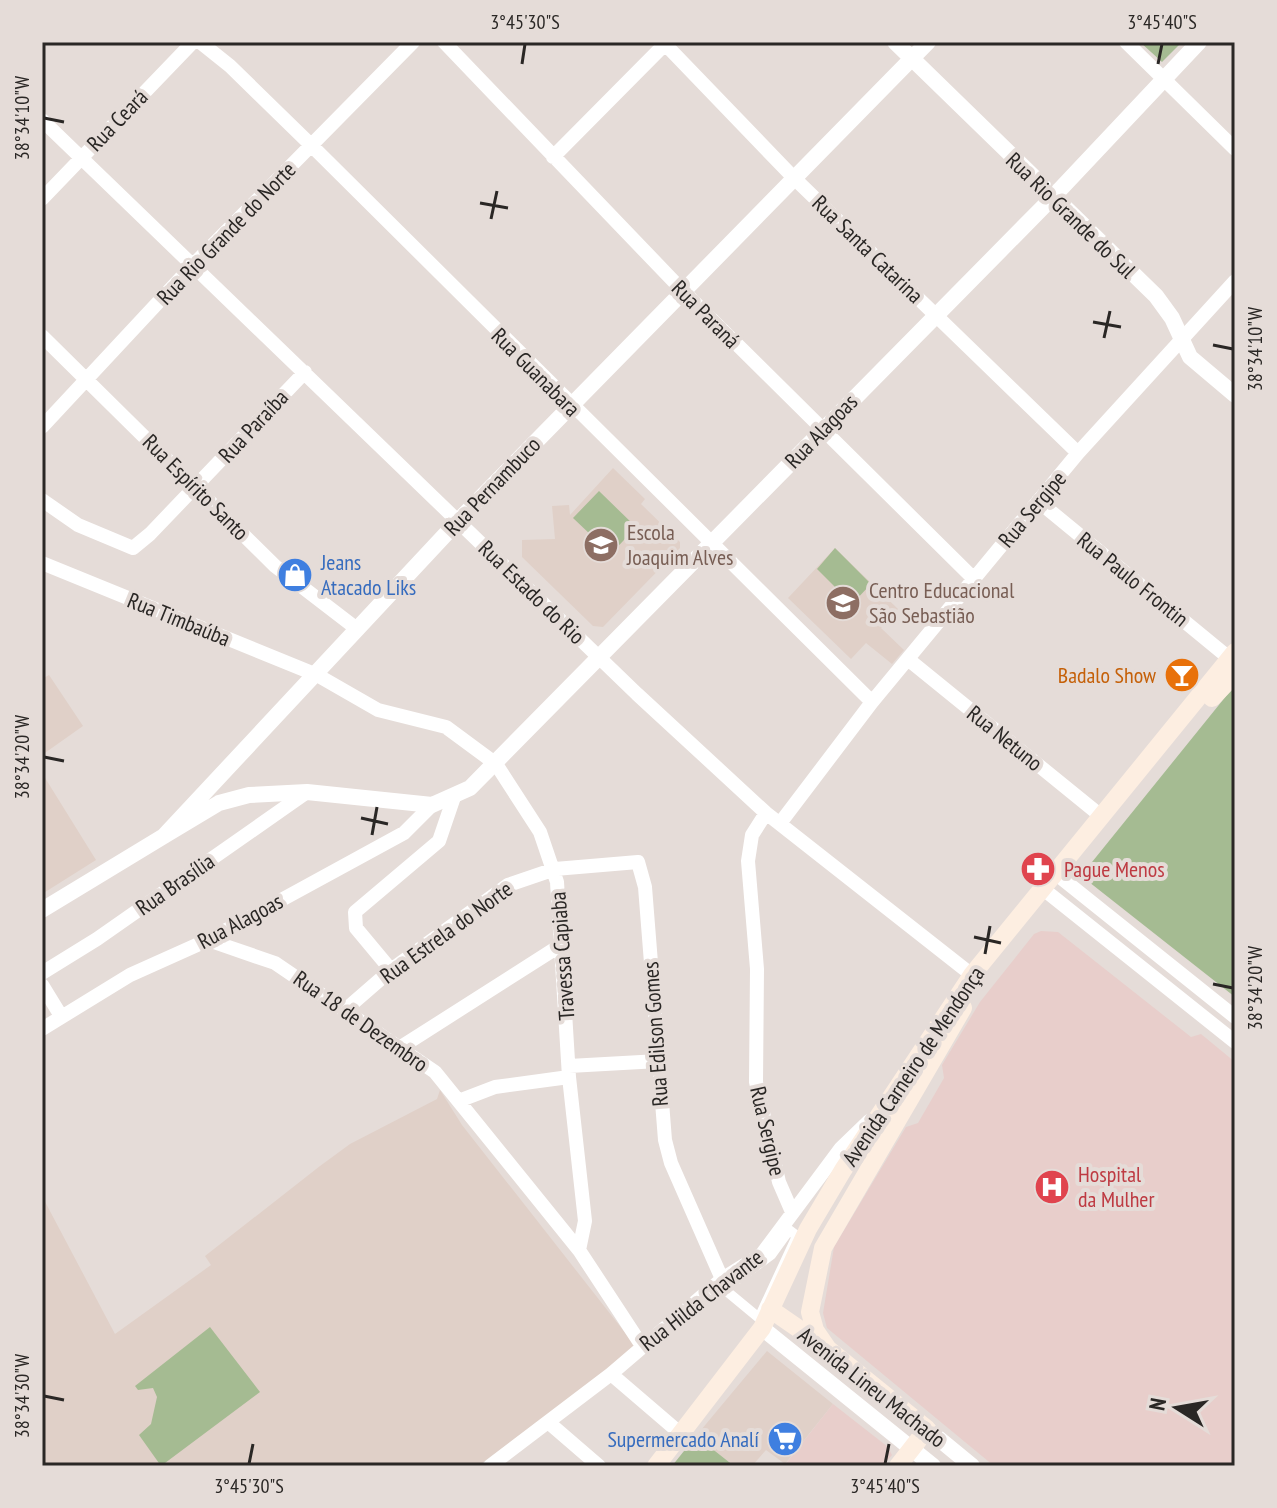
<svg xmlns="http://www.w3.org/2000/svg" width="1277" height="1508" font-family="'PT Sans Narrow',sans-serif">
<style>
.built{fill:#e0d0c8}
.medical{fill:#e8cecb}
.green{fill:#a5bb92}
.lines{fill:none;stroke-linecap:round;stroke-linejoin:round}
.pedestrian{stroke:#fff;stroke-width:10}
.minor{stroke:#fff;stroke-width:14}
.tertiary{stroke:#fff;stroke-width:16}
.secondary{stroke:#fdeee1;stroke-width:18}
.ticks{fill:none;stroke:#2a2725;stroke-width:3}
.labels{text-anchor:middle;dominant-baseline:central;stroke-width:8;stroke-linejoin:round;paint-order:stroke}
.street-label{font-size:22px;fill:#2a2725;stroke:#e5dcd8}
.education-label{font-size:22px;fill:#785e54;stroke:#e5dcd8;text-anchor:start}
.shop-label{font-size:22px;fill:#366cbe;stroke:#e5dcd8;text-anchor:start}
.food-label{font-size:22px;fill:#c56008;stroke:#e5dcd8;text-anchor:end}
.health-label{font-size:22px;fill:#be3a42;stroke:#e5dcd8;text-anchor:start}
.neatline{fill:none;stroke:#2a2725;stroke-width:3}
.ticks-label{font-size:20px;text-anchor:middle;fill:#2a2725}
</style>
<rect width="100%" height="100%" fill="#e5dcd8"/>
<path class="built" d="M613 468 645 499 641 504 680 542V548L603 627 593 626 522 557V540L555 539 552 506 569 505 570 515Z
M835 548 898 609 881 628 904 650 892 664 866 643 851 659 788 598Z
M49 675 83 726 42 755V679Z
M42 773 96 860 42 894Z
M440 1090 462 1125 637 1348 478 1466H42V1196L115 1334 211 1265 205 1256 320 1166 350 1144 437 1099Z
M767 1351 833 1404 785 1464 766 1450 752 1466H734L696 1436Z"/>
<path class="medical" d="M1041 931 1058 932 1191 1037 1201 1034 1235 1062V1466H994L827 1328 823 1313 834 1247 906 1127 918 1123 944 1078 942 1065 980 1002 1034 934Z
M833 1404 888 1447 892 1455 883 1466H784Z"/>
<path class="green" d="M1140 42H1182L1162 62Z
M599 491 636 527 611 554 573 518Z
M835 548 871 584 852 604 817 569Z
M1235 685V997L1089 882 1088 867Z
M210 1327 260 1392 161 1466 139 1435 151 1424 157 1397 153 1388 138 1390 135 1386Z
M696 1436 734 1466H672Z"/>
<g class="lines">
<path class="pedestrian" d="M789 1230 797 1236 759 1318 724 1289 771 1255Z"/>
<path class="minor" d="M200 42 230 66 312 146 872 702
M444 42 682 290 974 579
M663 42 793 177 1078 453
M1126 42 1235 149
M42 120 637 694 766 813 972 975
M553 157 667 42
M42 199 193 42
M42 336 275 566 357 629
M42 427 192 266 413 42
M42 500 78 525 133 548 150 534 305 372
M1038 501 1229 658
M42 563 317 675 378 710 446 727 496 764 540 832 557 882 569 1077 585 1221 579 1250
M909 660 1101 816
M766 813 752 835 748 861 757 969 756 1082 779 1182 792 1212
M781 822 872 702 1078 453 1235 281
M1055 873 1235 1017
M1042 888 1235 1042
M208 940 275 963 435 1072 579 1250 642 1346
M391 970 356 928 355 912 439 841 454 797
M42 973 97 939 307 792
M42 985 61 1016
M345 1010 391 970 508 885 555 869 638 862 645 887 665 1140 671 1163 722 1279
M42 1029 130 975 208 940 404 833 432 805
M401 1047 561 945
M569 1066 659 1061
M461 1100 495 1087 569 1077
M611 1374 681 1434
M548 1422 599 1466
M490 1466 611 1374 722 1279 762 1254 841 1148 869 1121"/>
<path class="tertiary" d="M895 42 1156 296 1172 318 1190 357 1235 395
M164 836 219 803 249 795 307 792 432 805 470 788 1052 198 1199 42
M42 910 164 836 458 521 928 42
M762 1328 933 1466
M927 1429 972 1466"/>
<path class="secondary" d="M1212 698 1235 674
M770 1309 828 1349 927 1429 898 1466
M828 1349 815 1330 810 1312 823 1248 963 1008
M656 1466 762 1328 808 1229 843 1170 972 975 1235 652"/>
</g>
<path class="ticks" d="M522 64 525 44M1158 64 1162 44M44 118 64 122M480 203 508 208M491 219 497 191M1093 322 1121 327M1104 338 1110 311M1213 345 1233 349M44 757 64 761M361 818 388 824M372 835 377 807M974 937 1001 943M985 954 990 926M1213 984 1233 988M44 1396 64 1400M249 1464 253 1444M885 1464 889 1444"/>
<defs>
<symbol id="school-disc" viewBox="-11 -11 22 22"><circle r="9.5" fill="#8d6e63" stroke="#e5dcd8"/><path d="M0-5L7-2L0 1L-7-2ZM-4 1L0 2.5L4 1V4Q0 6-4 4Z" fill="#fff"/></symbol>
<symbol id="shop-disc" viewBox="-11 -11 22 22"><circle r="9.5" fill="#3f7fe0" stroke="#e5dcd8"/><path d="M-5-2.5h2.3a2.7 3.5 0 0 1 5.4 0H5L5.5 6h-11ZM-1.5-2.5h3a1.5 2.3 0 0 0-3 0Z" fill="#fff"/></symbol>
<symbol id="bar-disc" viewBox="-11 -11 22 22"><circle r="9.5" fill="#e8710a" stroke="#e5dcd8"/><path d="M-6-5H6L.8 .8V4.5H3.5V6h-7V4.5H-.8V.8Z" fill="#fff"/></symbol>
<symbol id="pharmacy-disc" viewBox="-11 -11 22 22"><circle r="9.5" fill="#e0444e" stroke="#e5dcd8"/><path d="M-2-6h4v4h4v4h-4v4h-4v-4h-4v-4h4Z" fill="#fff"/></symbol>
<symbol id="hospital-disc" viewBox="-11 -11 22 22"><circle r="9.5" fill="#e0444e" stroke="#e5dcd8"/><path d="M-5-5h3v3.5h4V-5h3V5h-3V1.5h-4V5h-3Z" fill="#fff"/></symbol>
<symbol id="supermarket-disc" viewBox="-11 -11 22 22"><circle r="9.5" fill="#3f7fe0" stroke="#e5dcd8"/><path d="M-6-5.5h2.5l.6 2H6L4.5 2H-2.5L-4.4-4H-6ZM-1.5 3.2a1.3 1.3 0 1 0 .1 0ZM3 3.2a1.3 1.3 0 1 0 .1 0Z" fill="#fff"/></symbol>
</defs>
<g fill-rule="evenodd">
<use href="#school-disc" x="581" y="525" width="40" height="40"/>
<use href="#shop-disc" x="275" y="555" width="40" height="40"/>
<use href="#school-disc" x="823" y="583" width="40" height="40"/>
<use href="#bar-disc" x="1162" y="655" width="40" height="40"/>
<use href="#pharmacy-disc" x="1018" y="849" width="40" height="40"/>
<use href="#hospital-disc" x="1032" y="1167" width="40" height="40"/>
<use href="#supermarket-disc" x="765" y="1419" width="40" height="40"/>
</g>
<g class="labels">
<g class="street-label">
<text transform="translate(117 120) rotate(-46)">Rua Ceará</text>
<text transform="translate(1071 215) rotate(44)">Rua Rio Grande do Sul</text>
<text transform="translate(226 233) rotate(-46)">Rua Rio Grande do Norte</text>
<text transform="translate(868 249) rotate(44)">Rua Santa Catarina</text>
<text transform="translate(706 314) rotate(45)">Rua Paraná</text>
<text transform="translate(536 372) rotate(45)">Rua Guanabara</text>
<text transform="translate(253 426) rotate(-47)">Rua Paraíba</text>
<text transform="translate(821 431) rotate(-46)">Rua Alagoas</text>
<text transform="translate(492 486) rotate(-46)">Rua Pernambuco</text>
<text transform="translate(196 487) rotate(45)">Rua Espírito Santo</text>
<text transform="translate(1032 509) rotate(-50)">Rua Sergipe</text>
<text transform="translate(1133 579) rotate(39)">Rua Paulo Frontin</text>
<text transform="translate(532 592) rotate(44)">Rua Estado do Rio</text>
<text transform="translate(179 619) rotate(22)">Rua Timbaúba</text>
<text transform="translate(1005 738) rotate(39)">Rua Netuno</text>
<text transform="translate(175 884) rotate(-35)">Rua Brasília</text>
<text transform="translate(240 921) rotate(-28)">Rua Alagoas</text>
<text transform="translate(446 932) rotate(-36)">Rua Estrela do Norte</text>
<text transform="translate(562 956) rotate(-94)">Travessa Capiaba</text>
<text transform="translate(361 1021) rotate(35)">Rua 18 de Dezembro</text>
<text transform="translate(655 1034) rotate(-94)">Rua Edilson Gomes</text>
<text transform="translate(913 1066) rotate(-56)">Avenida Carneiro de Mendonça</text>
<text transform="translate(768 1131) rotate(77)">Rua Sergipe</text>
<text transform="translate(701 1300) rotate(-38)">Rua Hilda Chavante</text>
<text transform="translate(872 1387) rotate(38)">Avenida Lineu Machado</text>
</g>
<g class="education-label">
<text x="627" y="532">Escola<tspan x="627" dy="25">Joaquim Alves</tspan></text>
<text x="869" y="590">Centro Educacional<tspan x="869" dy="25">São Sebastião</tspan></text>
</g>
<g class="shop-label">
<text x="321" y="562">Jeans<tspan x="321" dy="25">Atacado Liks</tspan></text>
<text x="759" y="1439" text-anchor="end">Supermercado Analí</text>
</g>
<g class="food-label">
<text x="1156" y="675">Badalo Show</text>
</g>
<g class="health-label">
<text x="1064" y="869">Pague Menos</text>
<text x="1078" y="1174">Hospital<tspan x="1078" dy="25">da Mulher</tspan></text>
</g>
</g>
<rect width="1277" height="1508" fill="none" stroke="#e5dcd8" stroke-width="88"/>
<g transform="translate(1177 1408) rotate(281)" stroke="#e5dcd8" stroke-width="6" paint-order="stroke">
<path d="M0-6L14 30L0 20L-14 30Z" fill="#2a2725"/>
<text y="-12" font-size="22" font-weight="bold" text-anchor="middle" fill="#2a2725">N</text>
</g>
<rect x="44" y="44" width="1189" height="1420" class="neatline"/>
<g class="ticks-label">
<text x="525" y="29">3°45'30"S</text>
<text x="1162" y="29">3°45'40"S</text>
<text transform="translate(22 118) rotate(-90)" y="7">38°34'10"W</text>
<text transform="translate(1255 349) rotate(-90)" y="7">38°34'10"W</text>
<text transform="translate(22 757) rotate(-90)" y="7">38°34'20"W</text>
<text transform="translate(1255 988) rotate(-90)" y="7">38°34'20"W</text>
<text transform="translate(22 1396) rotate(-90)" y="7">38°34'30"W</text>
<text x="249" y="1493">3°45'30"S</text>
<text x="885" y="1493">3°45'40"S</text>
</g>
</svg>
